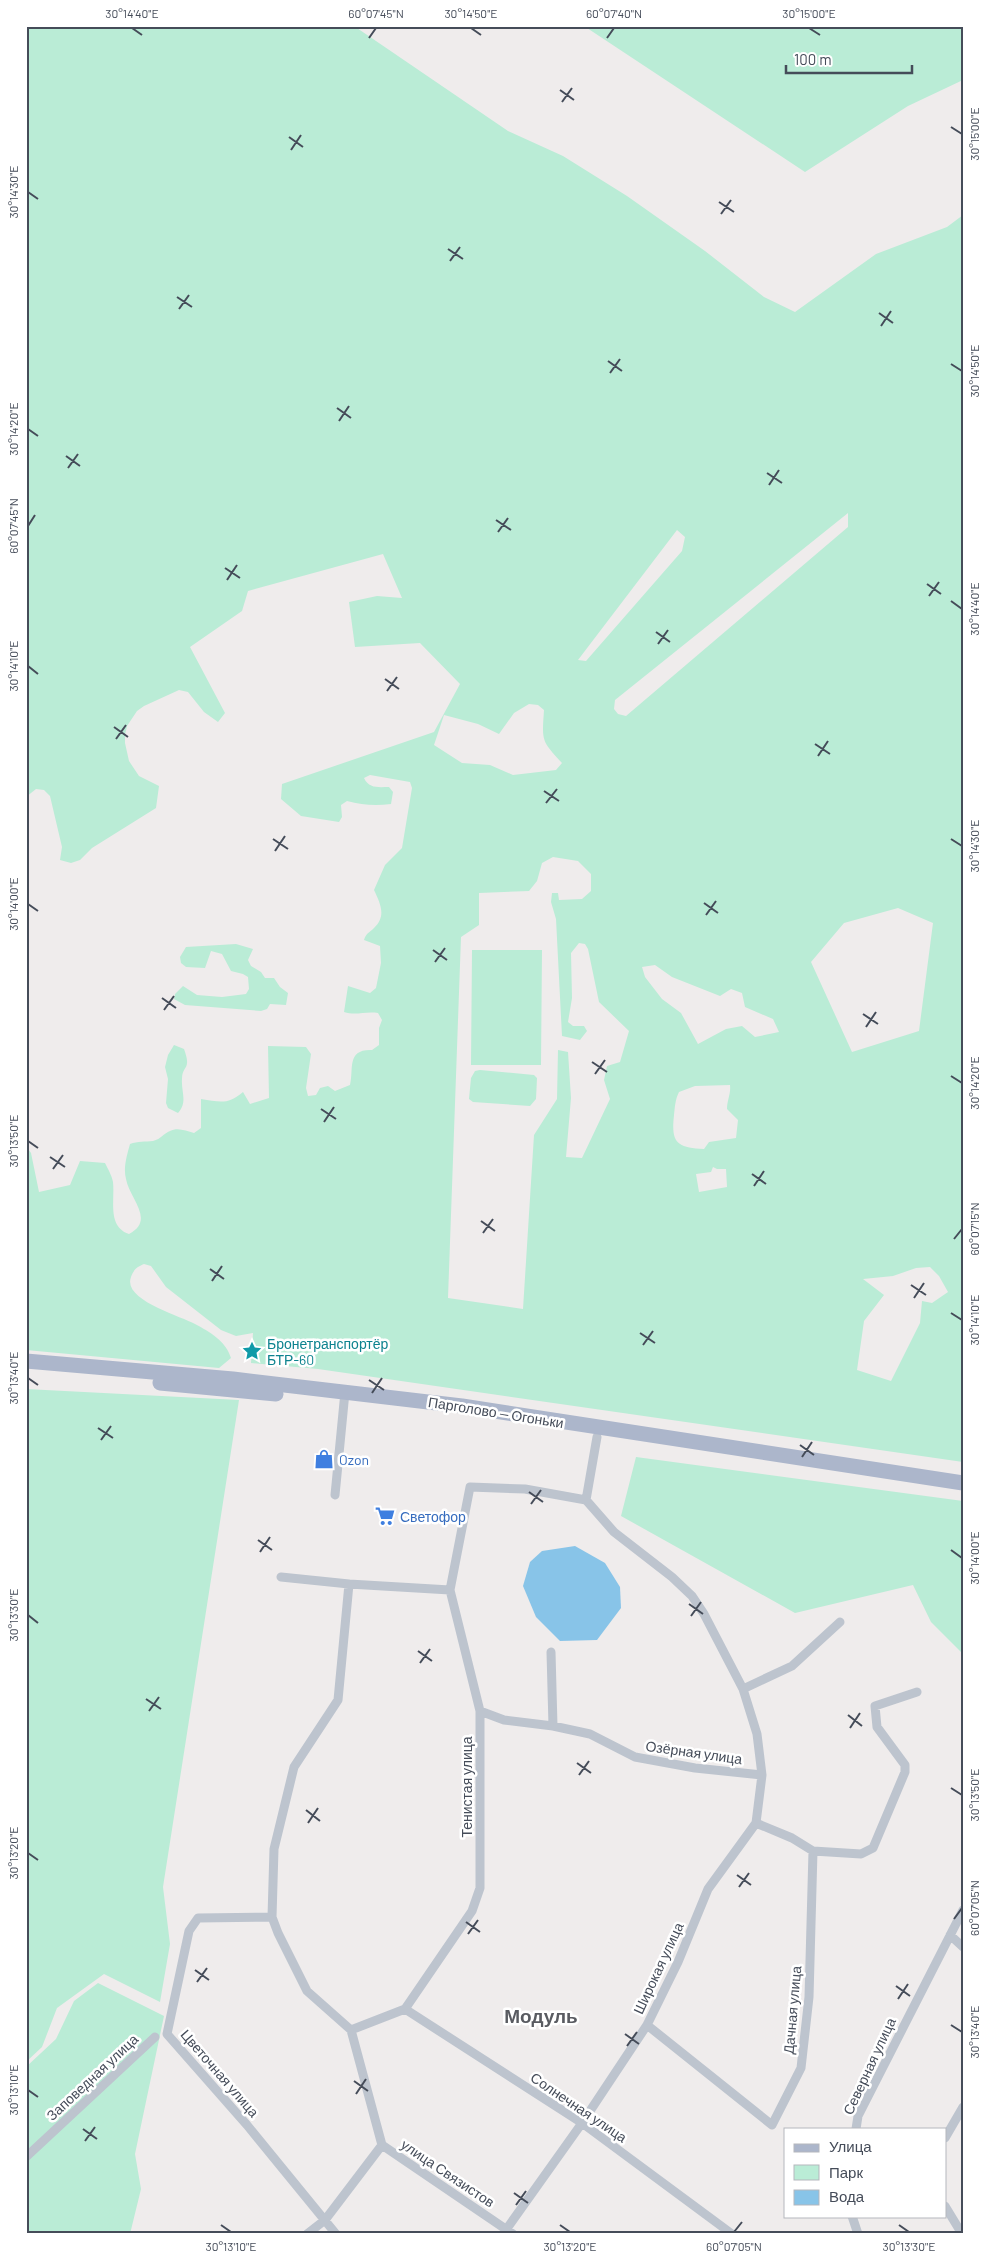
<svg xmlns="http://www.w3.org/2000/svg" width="989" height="2260" font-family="Barlow,sans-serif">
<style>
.green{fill:#baecd6;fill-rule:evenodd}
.water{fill:#88c4e8}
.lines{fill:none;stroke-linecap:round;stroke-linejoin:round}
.street{stroke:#bdc4ce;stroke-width:9}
.primary{stroke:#acb6cb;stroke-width:15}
.ticks{fill:none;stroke:#454c59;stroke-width:2}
.labels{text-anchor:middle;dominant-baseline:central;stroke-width:5;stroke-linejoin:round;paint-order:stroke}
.culture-label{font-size:14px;fill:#0d838f;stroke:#fff;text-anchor:start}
.street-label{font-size:14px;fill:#454c59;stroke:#fff}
.shop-label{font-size:14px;fill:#366cbe;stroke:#fff;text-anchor:start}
.district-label{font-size:19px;font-weight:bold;fill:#595b61;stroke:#fff}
.neatline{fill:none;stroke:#454c59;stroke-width:2}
.ticks-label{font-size:12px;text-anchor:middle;fill:#454c59}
</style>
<rect width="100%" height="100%" fill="#efecec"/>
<path class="green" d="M26 26H354L508 131 563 156 627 196 705 251 764 297 795 312 876 254 947 227 963 215V1462L318 1369 251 1363 253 1333 236 1336 221 1330 166 1287 151 1266 144 1264C137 1267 134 1269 131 1277 122 1300 181 1316 195 1324 210 1332 226 1341 231 1358L219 1368 26 1350V1146L31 1153 39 1192 70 1185 80 1161 105 1163C108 1169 112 1176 113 1182 115 1201 107 1226 129 1234 156 1220 129 1198 126 1179 123 1168 127 1155 130 1144 138 1141 145 1142 153 1141 161 1139 164 1133 170 1131 178 1127 186 1131 194 1133L201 1128V1099C220 1102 228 1105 243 1092L250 1104 269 1098 268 1046 306 1047 311 1054 306 1088 308 1096 316 1095 320 1088 328 1086 335 1091 350 1085C354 1069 346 1049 372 1050L379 1045V1028L382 1020 378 1013C365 1011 356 1016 344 1012L348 986 370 993 376 988 381 963 380 946 364 940C366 933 369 933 374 928 387 916 380 903 374 890L385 865 402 848 412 788 410 782 370 775 364 778C369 789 379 787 389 787L393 792 391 804C375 806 362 805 347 801L341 805 342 817 339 822 301 816 281 799 282 784 434 732 460 684 420 643 355 647 349 602 377 596 402 598 383 554 248 591 242 611 190 647 225 713 218 722 204 712 188 692 179 690 144 706 137 711 127 726 125 735V743L129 761 139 776 159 786 156 808 92 848 80 860 71 863 60 860 62 847 50 796 44 790 36 789 26 797ZM848 513V527L626 716 618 714 614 709 615 700ZM677 530 685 537 682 551 586 661 578 660ZM529 704 538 705 544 710C542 741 541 740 562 763L556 770 513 775 490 765 462 763 434 745 444 715 478 724 499 734 514 713ZM553 857 578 861 591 874V891L582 899 559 900 558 893H552L551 902 556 919 562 1036 580 1040 587 1031 584 1026H573L568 1022 572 998 571 953 579 943 585 944 588 949 599 1002 629 1031 620 1062 607 1066 604 1080 610 1099 582 1158 566 1157 571 1098 568 1052 558 1050 557 1099 534 1135 523 1309 448 1298 461 937 479 925V893L529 891 537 881 542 863ZM898 908 933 923 919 1031 852 1052 811 962 844 923ZM655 965 672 977 720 996 731 989 742 993 745 1007 773 1019 779 1032 755 1037 742 1026 726 1029 698 1044 681 1013 662 999 645 977 642 967ZM730 1085C731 1094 727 1100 727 1109L738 1120 736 1138 709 1142 704 1149C676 1148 671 1142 674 1115 675 1107 675 1100 679 1092L695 1086ZM713 1167 717 1169H726L727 1187 699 1192 696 1174 711 1172ZM930 1267 939 1276 948 1292 932 1303 922 1301 920 1323 891 1381 857 1370 864 1321 884 1295 863 1279 893 1276 916 1268Z
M584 26H963V80L908 106 805 172Z
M236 944 253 949 248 960 251 966 261 972 265 978H274L280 987 288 993 286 1005 270 1004 267 1009 261 1011 185 1005 174 999 175 994 183 986 197 995 222 997 246 994 249 989 248 977 243 974 231 971 222 954 211 951 205 968 186 967 181 963 180 957 186 947Z
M472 950H542L541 1065H471Z
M174 1045 184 1049C192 1071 182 1065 182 1079 181 1092 188 1102 178 1113L168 1108 166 1103 168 1079 165 1067 168 1055Z
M480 1070 534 1075 537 1078 536 1099 530 1106 473 1102 469 1099 471 1078 475 1071Z
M26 1389 239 1400 163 1887 170 1944 160 2002 104 1974 57 2008 42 2047 26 2062Z
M636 1457 963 1501V1654L931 1622 913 1585 795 1613 621 1516Z
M98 1983 164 2016 135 2154 141 2189 130 2234H26V2067L56 2039 74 2001Z"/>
<path class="water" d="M575 1546 605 1563 620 1587 621 1608 597 1640 560 1641 536 1617 523 1586 530 1562 542 1551Z"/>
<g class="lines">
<path class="street" d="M335 1495 345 1392
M586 1500 597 1437
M281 1577 349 1584 338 1700 294 1767 274 1849 272 1917 278 1933 307 1991 351 2030 382 2145 513 2234
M349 1584 450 1590 480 1711V1888L472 1911 405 2009 351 2030
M450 1590 470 1487 525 1489 586 1500 614 1532 672 1577 692 1596 704 1614 743 1689 757 1734 762 1775 756 1823 708 1889 678 1962 647 2025 582 2123 503 2234
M551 1652 553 1726
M743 1689 792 1666 840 1622
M480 1711 504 1720 553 1726 590 1734 635 1757 695 1768 762 1775
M756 1823 792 1838 813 1851 861 1854 873 1848 905 1772V1765L877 1727 875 1706 917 1692
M272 1917 198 1918 189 1931 167 2034 247 2125 336 2234
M950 1935 963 1947
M405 2009 582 2123 732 2234
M647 2025 772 2125 801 2068 809 1997 813 1851
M856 2129 858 2116 963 1910
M945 2138 963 2107
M26 2157 155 2037
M945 2206 962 2234
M852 2216 858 2234
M307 2234 325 2220 382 2145"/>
<path class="primary" d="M26 1361 233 1379 462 1406 963 1483
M160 1383 276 1394"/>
</g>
<path class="ticks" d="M132 28 142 35M471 28 481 35M809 28 820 35M369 38 376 28M607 38 614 28M560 90 574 100M562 102 572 88M951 127 962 134M289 137 303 147M291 150 301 135M28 192 38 199M719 202 734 212M721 214 731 200M448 249 463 259M450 261 460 247M177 297 192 307M179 309 189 295M879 313 893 323M881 326 891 311M608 361 622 371M951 364 962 371M610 373 620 359M337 408 351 418M339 421 349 406M28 429 38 436M66 456 80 466M68 468 78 454M767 473 782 483M769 485 779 470M496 520 511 530M28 526 35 515M498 532 508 518M225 568 240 578M227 580 237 565M927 584 941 594M929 596 939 582M951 601 962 609M656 632 670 642M658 644 668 630M28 666 38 674M385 679 399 689M387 691 397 677M114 727 128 737M116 739 126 725M815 744 830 754M818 756 828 741M544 791 559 801M546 803 557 789M273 839 288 849M951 839 962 846M275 851 285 836M704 903 718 913M28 904 38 911M706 915 716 901M433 950 447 960M435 962 445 948M162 998 176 1008M164 1010 174 996M863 1014 878 1024M866 1027 876 1012M592 1062 607 1072M595 1074 605 1060M951 1076 962 1083M321 1109 336 1119M324 1122 334 1107M28 1141 38 1148M50 1157 65 1167M53 1169 63 1155M752 1174 766 1184M754 1186 764 1171M481 1221 495 1231M483 1233 493 1219M954 1239 962 1229M210 1269 224 1279M212 1281 222 1266M911 1285 926 1295M914 1298 924 1283M951 1313 962 1320M640 1333 655 1343M643 1345 653 1331M28 1378 38 1385M369 1380 384 1390M372 1393 382 1378M98 1428 113 1438M101 1440 111 1426M800 1445 814 1455M802 1457 812 1442M529 1492 543 1502M531 1504 541 1490M258 1540 272 1550M951 1550 962 1558M260 1552 270 1537M689 1604 703 1614M28 1615 38 1623M691 1616 701 1602M418 1651 432 1661M420 1663 430 1649M146 1699 161 1709M149 1711 159 1697M848 1715 862 1726M850 1728 860 1713M577 1763 591 1773M579 1775 589 1761M951 1788 962 1795M306 1810 320 1821M308 1823 318 1808M28 1853 38 1860M737 1875 751 1885M739 1887 749 1873M954 1919 962 1908M466 1922 480 1932M468 1934 478 1920M195 1970 209 1980M197 1982 207 1968M896 1986 910 1996M898 1999 908 1984M951 2025 962 2032M625 2034 639 2044M627 2046 637 2032M354 2081 368 2091M28 2090 38 2097M356 2094 366 2079M83 2129 97 2139M85 2141 95 2127M514 2193 528 2203M516 2205 526 2191M221 2225 231 2232M560 2225 570 2232M899 2225 909 2232M734 2232 742 2222"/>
<defs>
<symbol id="sight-bare" viewBox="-9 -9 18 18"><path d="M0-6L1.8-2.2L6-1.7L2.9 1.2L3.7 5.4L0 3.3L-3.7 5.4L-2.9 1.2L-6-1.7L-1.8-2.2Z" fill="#0f9aa8" stroke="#fff" stroke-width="2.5" paint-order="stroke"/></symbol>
<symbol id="shop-bare" viewBox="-9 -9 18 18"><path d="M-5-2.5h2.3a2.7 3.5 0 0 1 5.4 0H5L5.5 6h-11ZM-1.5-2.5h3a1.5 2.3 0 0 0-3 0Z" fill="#3f7fe0" stroke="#fff" stroke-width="2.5" paint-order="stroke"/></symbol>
<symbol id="supermarket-bare" viewBox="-9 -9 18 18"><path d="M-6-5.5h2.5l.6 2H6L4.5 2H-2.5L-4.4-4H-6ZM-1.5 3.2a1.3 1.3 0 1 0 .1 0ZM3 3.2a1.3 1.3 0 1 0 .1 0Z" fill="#3f7fe0" stroke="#fff" stroke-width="2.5" paint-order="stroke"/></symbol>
</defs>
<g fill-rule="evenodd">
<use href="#sight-bare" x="238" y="1337" width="28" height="28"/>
<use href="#shop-bare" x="310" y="1445" width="28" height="28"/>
<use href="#supermarket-bare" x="371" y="1502" width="28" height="28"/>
</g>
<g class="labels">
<g class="culture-label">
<text x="267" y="1343">Бронетранспортёр<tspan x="267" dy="16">БТР-60</tspan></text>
</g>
<g class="street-label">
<text transform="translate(496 1412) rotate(9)">Парголово — Огоньки</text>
<text transform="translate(694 1752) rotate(8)">Озёрная улица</text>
<text transform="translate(466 1787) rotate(-90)">Тенистая улица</text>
<text transform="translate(658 1968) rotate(-65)">Широкая улица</text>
<text transform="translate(792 2010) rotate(-85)">Дачная улица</text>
<text transform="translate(869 2066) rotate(-65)">Северная улица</text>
<text transform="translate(220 2073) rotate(49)">Цветочная улица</text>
<text transform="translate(92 2077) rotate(-43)">Заповедная улица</text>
<text transform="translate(579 2107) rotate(34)">Солнечная улица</text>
<text transform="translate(448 2173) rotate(34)">улица Связистов</text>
</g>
<g class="shop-label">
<text x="339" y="1459">Ozon</text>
<text x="400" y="1516">Светофор</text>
</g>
<g class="district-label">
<text x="541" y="2015">Модуль</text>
</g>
</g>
<rect width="989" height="2260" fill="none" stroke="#ffffff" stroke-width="55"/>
<rect x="784" y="2128" width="162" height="90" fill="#ffffff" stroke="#b5b7bd"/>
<rect x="794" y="2144" width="25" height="8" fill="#acb6cb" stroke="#b5b7bd"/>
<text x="829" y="2152" font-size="15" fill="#454c59">Улица</text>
<rect x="794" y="2165" width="25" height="15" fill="#baecd6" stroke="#b5b7bd"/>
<text x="829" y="2178" font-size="15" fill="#454c59">Парк</text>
<rect x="794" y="2190" width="25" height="15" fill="#88c4e8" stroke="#b5b7bd"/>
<text x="829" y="2202" font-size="15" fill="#454c59">Вода</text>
<path d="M786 65v8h126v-8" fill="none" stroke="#454c59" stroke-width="2.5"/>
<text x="794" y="65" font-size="15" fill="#454c59" stroke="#ffffff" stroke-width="4" paint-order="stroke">100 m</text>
<rect x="28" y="28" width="934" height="2204" class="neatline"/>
<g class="ticks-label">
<text x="132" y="18">30°14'40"E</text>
<text x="376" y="18">60°07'45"N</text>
<text x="471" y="18">30°14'50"E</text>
<text x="614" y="18">60°07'40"N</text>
<text x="809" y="18">30°15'00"E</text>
<text transform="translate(975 134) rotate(-90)" y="4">30°15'00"E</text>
<text transform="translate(14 192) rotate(-90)" y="4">30°14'30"E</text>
<text transform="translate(975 371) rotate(-90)" y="4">30°14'50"E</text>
<text transform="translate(14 429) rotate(-90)" y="4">30°14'20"E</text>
<text transform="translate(14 526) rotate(-90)" y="4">60°07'45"N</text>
<text transform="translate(975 609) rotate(-90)" y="4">30°14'40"E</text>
<text transform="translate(14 666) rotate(-90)" y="4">30°14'10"E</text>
<text transform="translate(975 846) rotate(-90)" y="4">30°14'30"E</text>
<text transform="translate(14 904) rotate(-90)" y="4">30°14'00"E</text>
<text transform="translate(975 1083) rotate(-90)" y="4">30°14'20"E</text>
<text transform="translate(14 1141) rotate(-90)" y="4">30°13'50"E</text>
<text transform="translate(975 1229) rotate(-90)" y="4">60°07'15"N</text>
<text transform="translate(975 1320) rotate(-90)" y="4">30°14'10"E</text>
<text transform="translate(14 1378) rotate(-90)" y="4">30°13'40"E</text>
<text transform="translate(975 1558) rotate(-90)" y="4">30°14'00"E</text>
<text transform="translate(14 1615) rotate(-90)" y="4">30°13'30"E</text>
<text transform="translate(975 1795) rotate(-90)" y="4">30°13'50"E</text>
<text transform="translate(14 1853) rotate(-90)" y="4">30°13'20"E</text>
<text transform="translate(975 1908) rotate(-90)" y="4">60°07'05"N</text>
<text transform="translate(975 2032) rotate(-90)" y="4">30°13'40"E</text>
<text transform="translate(14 2090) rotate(-90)" y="4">30°13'10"E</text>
<text x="231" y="2251">30°13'10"E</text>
<text x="570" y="2251">30°13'20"E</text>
<text x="734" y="2251">60°07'05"N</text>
<text x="909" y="2251">30°13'30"E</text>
</g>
</svg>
